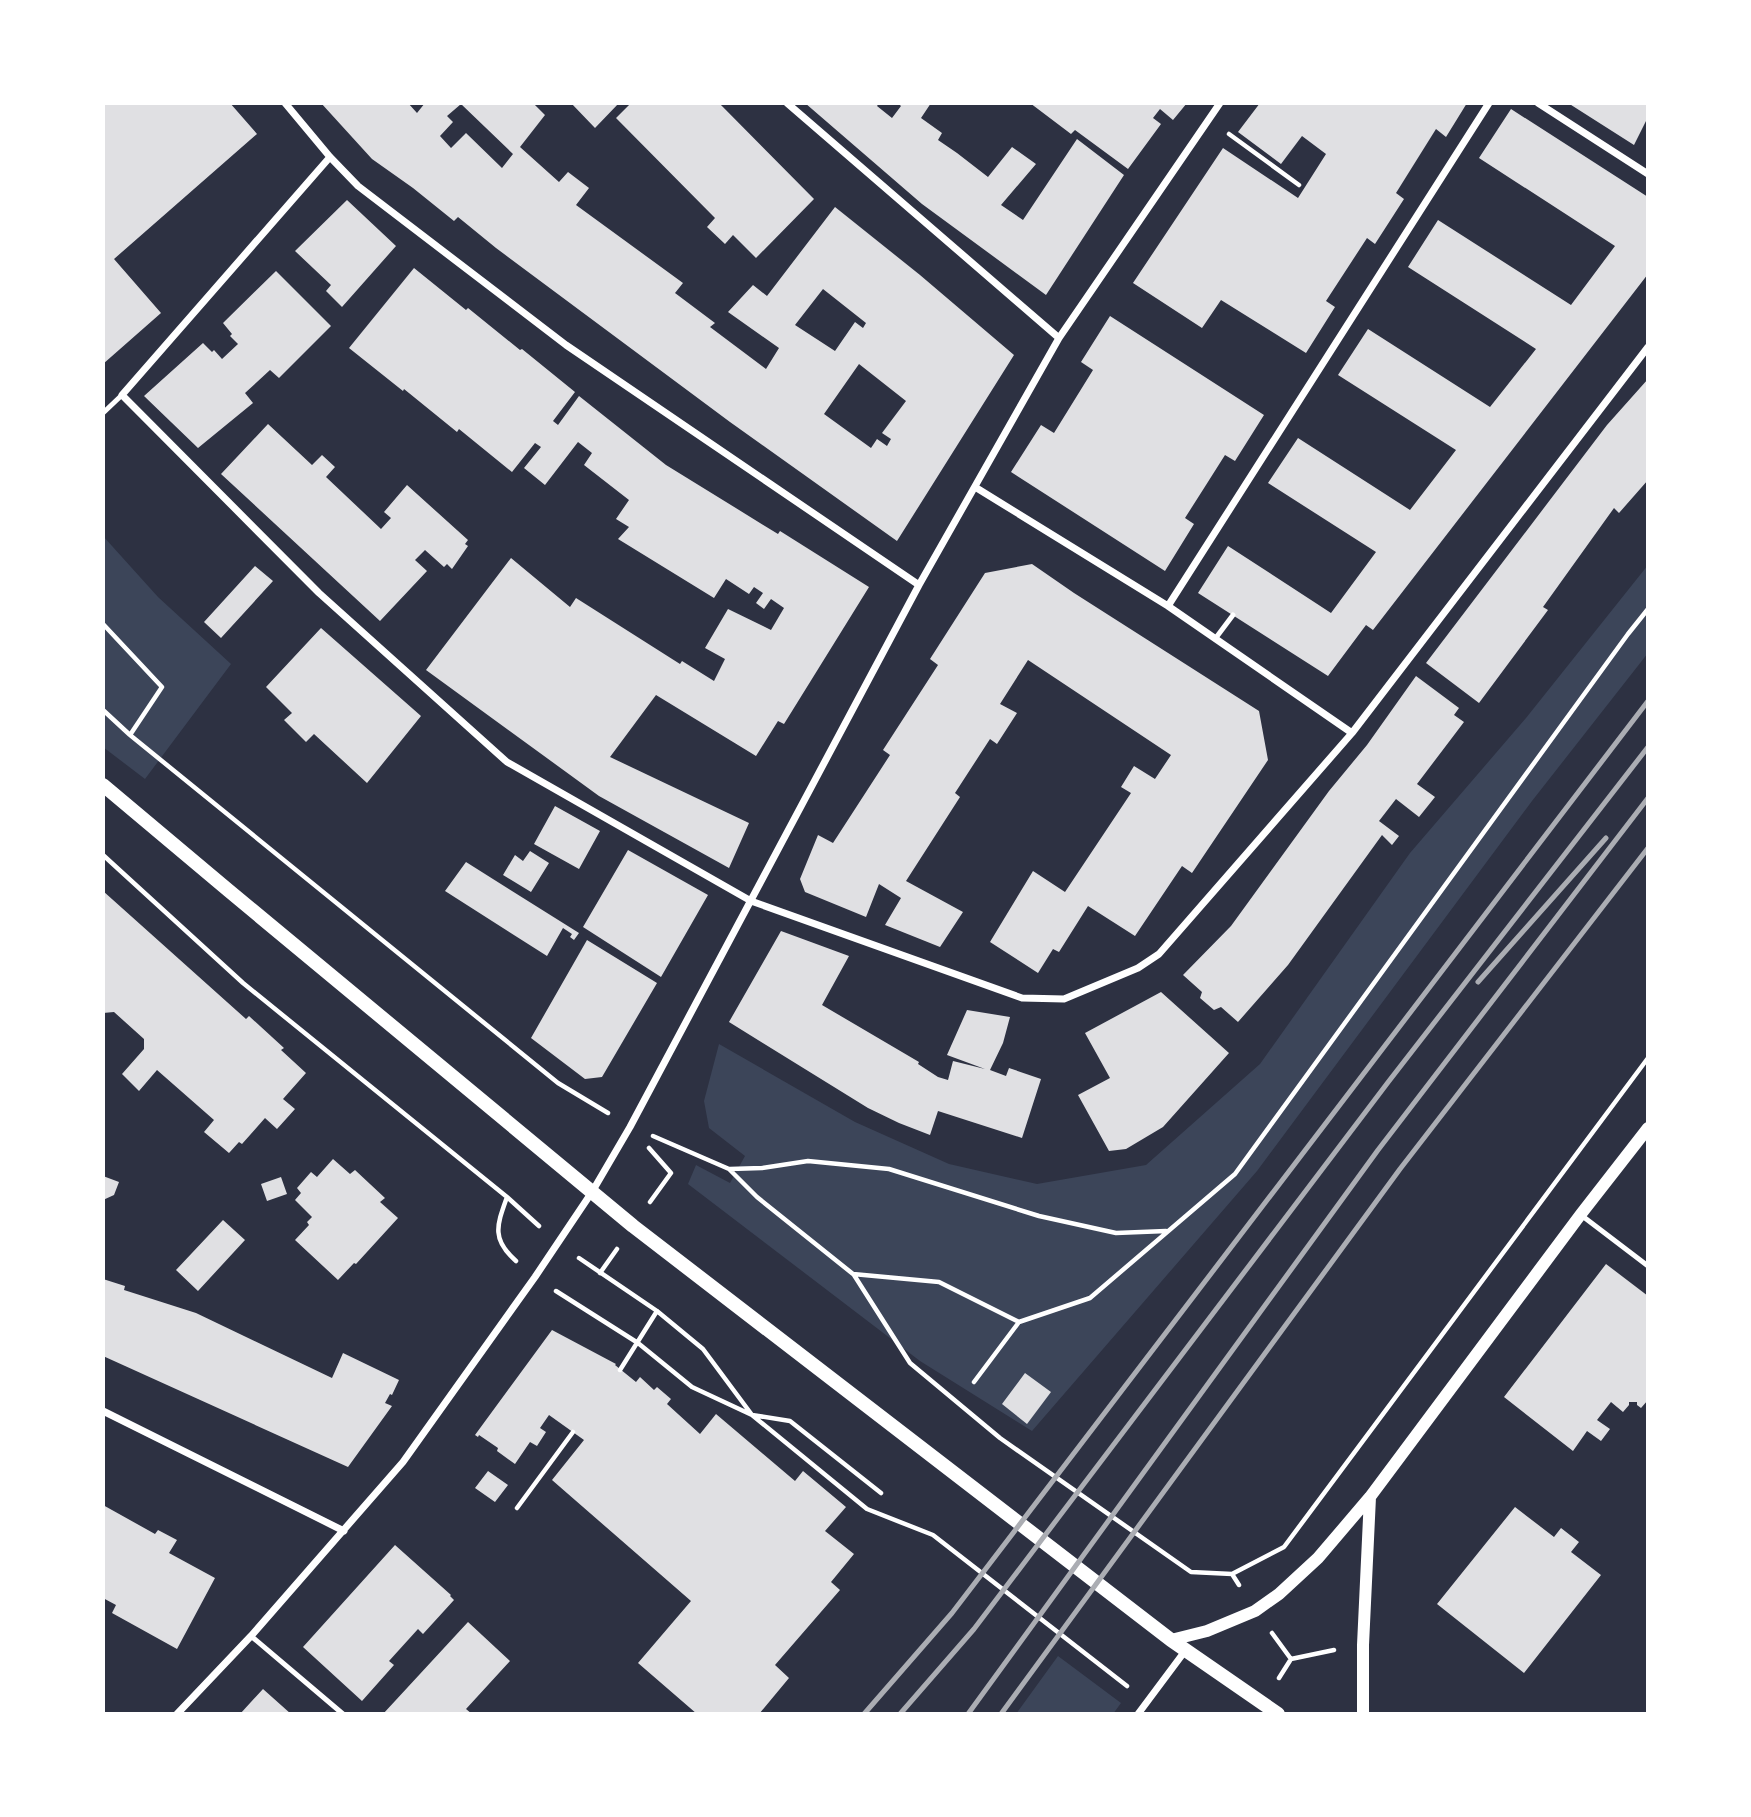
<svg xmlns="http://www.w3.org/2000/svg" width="1751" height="1817" font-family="'Sofia Sans Condensed',sans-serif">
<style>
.green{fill:#3c4559}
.building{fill:#e0e0e3;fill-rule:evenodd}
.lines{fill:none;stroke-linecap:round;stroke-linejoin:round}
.path{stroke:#fff;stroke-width:4.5}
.service{stroke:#fff;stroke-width:5}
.minor{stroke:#fff;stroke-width:7}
.tertiary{stroke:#fff;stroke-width:12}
.secondary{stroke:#fff;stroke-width:14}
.rail{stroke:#abadb3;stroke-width:5}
</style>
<rect width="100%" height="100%" fill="#2d3142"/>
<path class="green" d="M103 536 158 597 231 664 145 779 103 747Z
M1648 565V653L1532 801 1257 1171 1032 1431 920 1361 688 1184 696 1165 730 1183 745 1156 709 1128 704 1101 719 1044 855 1122 949 1164 1037 1184 1146 1165 1260 1064 1410 853 1526 718Z
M1058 1656 1121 1703 1113 1714H1016Z"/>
<path class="building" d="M103 103H230L257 134 114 259 161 313 103 364Z
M321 103H408L417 113 425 103H533L545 115 520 147 559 182 568 172 589 188 576 205 683 283 675 293 715 323 710 327 766 369 779 348 728 312 753 285 767 296 835 207 920 275 1014 355 897 541 730 422 496 248 458 217 454 221 413 188 372 159ZM461 104 513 154 502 168 466 133 451 148 440 136 453 122 447 116ZM823 289 866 323 863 328 855 322 835 351 795 325ZM859 364 906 401 882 433 891 439 887 446 877 439 871 448 824 414Z
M571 103H619L595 128Z
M631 103H719L814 199 756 258 733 235 725 244 707 227 715 218 616 118Z
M805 103H879L877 106 892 118 901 106 898 103H931L921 118 942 133 938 140 957 153 988 177 1012 147 1036 164 1001 205 1023 220 1077 139 1124 175 1046 295 922 204Z
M1030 103 1094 104 1187 103 1173 120 1160 109 1153 118 1161 124 1128 169 1075 130 1071 134Z
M1260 103H1467L1446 137 1436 129 1396 193 1404 199 1375 244 1367 238 1326 301 1335 307 1306 353 1221 300 1202 328 1133 283 1223 148 1298 198 1326 154 1302 136 1281 164 1238 132Z
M1568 103H1648V117L1634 145Z
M1511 109 1648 197V274L1373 630 1366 625 1328 676 1198 593 1228 546 1331 613 1376 552 1268 483 1298 438 1410 510 1456 450 1338 375 1368 329 1490 407 1536 349 1408 267 1438 220 1571 305 1615 246 1479 158Z
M347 200 396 246 342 307 326 291 331 285 295 251Z
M414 268 466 310 468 308 520 350 522 349 575 392 553 421 558 425 579 396 666 465 778 534 780 531 869 587 784 724 778 721 756 756 656 695 610 757 749 823 729 868 599 796 426 670 511 558 570 607 576 598 680 664 682 661 714 681 725 659 705 648 728 609 771 630 784 608 771 599 764 609 756 603 763 593 754 587 749 594 726 579 714 598 618 539 629 527 616 519 629 500 584 465 592 453 578 442 545 485 524 468 541 447 535 443 512 472 459 429 457 432 404 389 403 391 349 348Z
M276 271 331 326 279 378 270 370 245 393 253 403 198 448 144 396 203 343 212 352 214 350 222 359 238 344 230 336 232 334 223 323Z
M1110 316 1264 415 1235 461 1225 455 1206 485 1185 518 1194 524 1165 571 1011 472 1041 425 1054 433 1093 370 1081 362Z
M1648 379V480L1619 513 1614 508 1543 607 1548 610 1479 703 1426 663 1607 425Z
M268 424 312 465 322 455 335 467 326 477 381 529 391 518 384 512 407 485 468 540 465 544 468 546 452 569 447 564 444 567 425 550 415 560 427 571 380 621 221 474Z
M1032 564 1074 593 1259 711 1268 760 1192 873 1182 866 1135 936 1088 906 1059 952 1053 949 1038 973 990 942 1033 871 1065 892 1131 793 1121 787 1134 766 1155 779 1171 755 1028 660 1000 704 1017 713 997 744 990 739 955 793 960 797 906 881 963 912 940 947 885 925 901 898 879 884 866 917 805 892 800 879 818 835 833 843 890 755 883 750 938 665 930 659 985 573Z
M255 566 273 581 221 638 204 622Z
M321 628 421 716 367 783 314 734 306 742 284 720 292 713 266 687Z
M1416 676 1459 708 1454 715 1464 722 1417 784 1435 797 1419 817 1396 799 1379 821 1399 836 1392 845 1382 835 1288 965 1238 1022 1221 1007 1214 1010 1200 998 1202 992 1183 975 1231 926 1329 791 1367 745Z
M555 806 600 831 579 869 534 844Z
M628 850 708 895 661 977 583 927Z
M530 851 549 863 531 892 503 875 515 855 523 861Z
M466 862 579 933 574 940 570 937 572 934 563 928 547 956 445 891Z
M103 891 246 1019 249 1016 284 1048 281 1050 306 1073 283 1099 295 1109 277 1129 265 1118 242 1144 239 1142 229 1153 204 1132 214 1120 157 1070 139 1091 122 1074 144 1049V1039L114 1012 103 1013Z
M781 931 849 956 822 1005 919 1062 918 1064 938 1077 948 1080 953 1061 985 1069 947 1055 967 1010 1010 1017 1003 1043 990 1070 1006 1076 1009 1068 1041 1079 1022 1138 938 1111 930 1135 899 1123 868 1108 729 1022Z
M587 940 657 983 602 1077 585 1079 531 1038Z
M1161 992 1229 1053 1163 1127 1126 1149 1109 1151 1078 1095 1110 1078 1085 1033Z
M333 1159 350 1174 355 1170 385 1198 380 1202 398 1218 356 1264 354 1263 338 1280 295 1240 309 1225 307 1222 312 1217 295 1200 301 1193 297 1188 311 1172 317 1177Z
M103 1176 119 1182 114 1195 103 1200Z
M281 1177 287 1194 267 1201 261 1184Z
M223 1220 245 1240 198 1291 176 1270Z
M1606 1264 1648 1296V1400L1641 1408 1637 1405V1402H1629V1405L1623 1412 1611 1402 1597 1420 1610 1429 1601 1441 1587 1431 1573 1451 1504 1397Z
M103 1279 125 1286 124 1290 196 1313 332 1378 343 1353 399 1380 392 1395 390 1394 385 1403 392 1406 348 1467 103 1356Z
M552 1330 616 1364 615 1365 636 1382 640 1377 654 1390 657 1387 671 1399 667 1404 700 1434 716 1414 795 1481 803 1471 846 1507 825 1531 854 1554 831 1582 840 1590 775 1665 789 1678 759 1714H697L638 1663 691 1601 552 1480 584 1440 549 1415 540 1428 546 1432 537 1446 530 1442 515 1464 497 1451 498 1448 479 1435 478 1437 475 1435Z
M1025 1373 1051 1392 1027 1424 1002 1404Z
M488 1471 508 1485 495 1502 475 1488Z
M103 1505 155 1534 158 1530 177 1540 169 1553 215 1578 177 1649 112 1613 116 1605 103 1598Z
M1515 1507 1554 1537 1561 1528 1579 1542 1571 1552 1601 1575 1524 1673 1437 1604Z
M395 1545 451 1595 450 1596 454 1600 423 1634 418 1629 389 1661 394 1665 362 1701 303 1647Z
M468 1622 510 1661 466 1709 472 1714H383Z
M263 1689 291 1714H240Z"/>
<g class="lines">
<path class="path" d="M1229 134 1299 185
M103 624 162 687 130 735
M103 710 130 735 558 1083 608 1113
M103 855 243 983 507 1197 539 1226
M653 1136 729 1169 757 1197 853 1274 939 1282 1019 1322
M649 1148 671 1173 650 1202
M730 1169 762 1168 808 1161 889 1169 1039 1216 1116 1233 1166 1231
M507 1197C497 1225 491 1239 516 1261
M579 1258 657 1311 703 1349 752 1415 867 1509 933 1535 1127 1686
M600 1273 617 1249
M854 1275 910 1363 1000 1438 1191 1572 1232 1574
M556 1291 638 1343 692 1387 752 1415 790 1421 881 1493
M620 1370 657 1311
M974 1382 1019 1322 1090 1298 1235 1174 1628 634 1648 609
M517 1508 573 1432
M1239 1585 1232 1574 1284 1547 1648 1058
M1272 1633 1291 1659 1279 1678
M1291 1659 1334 1650"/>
<path class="service" d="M103 413 122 395
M1215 639 1233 615
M1581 1215 1648 1266
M251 1636 343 1714"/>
<path class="minor" d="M285 103 330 157 358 186 566 345 919 585
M787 103 1059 338
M1538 103 1648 174
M330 157 122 395 319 593 507 762 751 901 1022 998 1064 999 1138 968 1159 954 1352 733 1648 347
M975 487 1168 606 1352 733
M1168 606 1489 103
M103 1411 344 1531
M177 1714 251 1636 403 1462 535 1277 592 1192 630 1127 919 585 1059 338 1220 103
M1138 1714 1185 1651"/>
<path class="tertiary" d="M1171 1640 1207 1631 1255 1611 1279 1594 1318 1558 1370 1497 1581 1214 1648 1128
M1363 1714V1645L1370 1497"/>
<path class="secondary" d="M103 785 228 890 633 1226 1171 1640 1278 1714"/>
<path class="rail" d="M1478 982 1606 838
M864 1714 952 1613 1648 701
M900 1714 974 1629 1389 1081 1648 747
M968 1714 1378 1150 1648 798
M1001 1714 1400 1169 1648 848"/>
</g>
<rect width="1751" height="1817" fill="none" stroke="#ffffff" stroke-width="210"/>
</svg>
